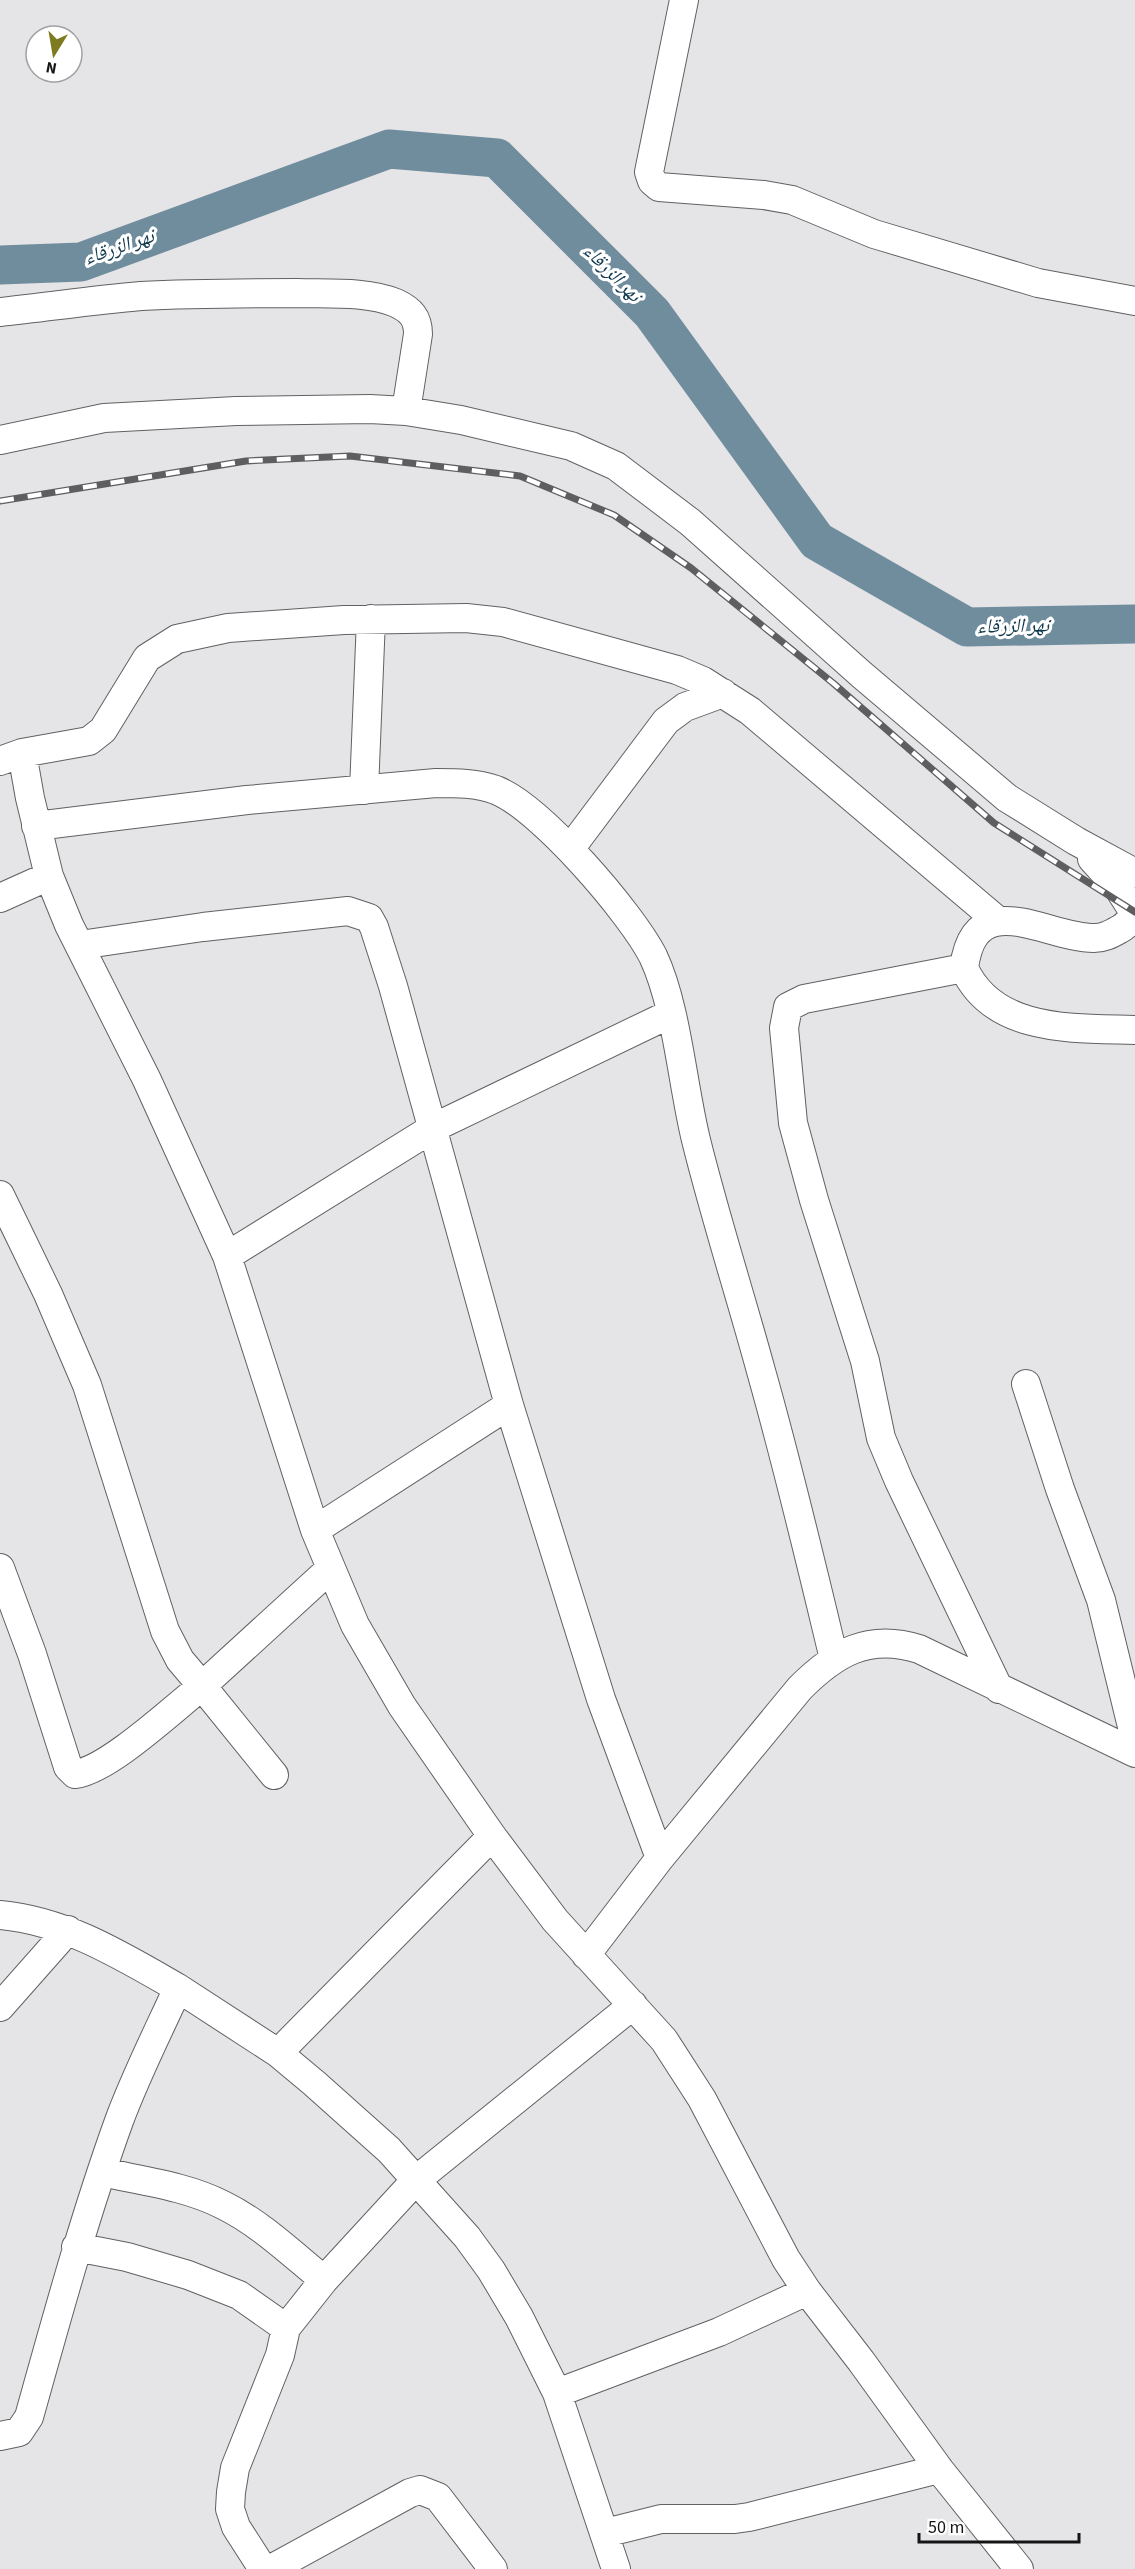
<svg xmlns="http://www.w3.org/2000/svg" width="1135" height="2569" font-family="'Source Sans 3','Noto Naskh Arabic',sans-serif">
<style>
.lines{fill:none;stroke-linecap:round;stroke-linejoin:round}
.river{stroke:#708d9e;stroke-width:39}
.minor-casing{stroke:#616063;stroke-width:30}
.minor{stroke:#fff;stroke-width:28}
.rail-casing{stroke:#5e5e60;stroke-width:7}
.rail{stroke:#fff;stroke-width:4.5;stroke-dasharray:14;stroke-linecap:butt}
.labels{text-anchor:middle;dominant-baseline:central;stroke-width:6;stroke-linejoin:round;paint-order:stroke}
.water-label{font-size:20px;font-style:italic;fill:#10394d;stroke:#fff}
</style>
<rect width="100%" height="100%" fill="#e5e4e7"/>
<g class="lines">
<path class="river" d="M0 265 81 262 389 149 497 158 652 313 817 541 967 627 1135 624"/>
<defs>
<path id="minor" d="M684 0 649 172 652 181 659 187 764 195 792 200 874 234 1038 283 1135 301
M0 312C47 307 94 300 141 296 193 293 245 293 297 293 328 294 367 291 396 303 411 310 418 318 418 334L406 411
M0 440 104 418 236 411 370 409 406 411 461 420 571 446 616 466 690 522 862 675 1007 798 1076 841 1135 873
M22 753 30 798 49 876 69 925 147 1080 227 1256 315 1530 355 1625 402 1706 492 1836 555 1920 664 2040 702 2099 786 2259 807 2291 861 2361 939 2469 1019 2569
M0 761 22 753 89 741 103 730 147 658 177 639 228 628 344 620 466 618 503 622 677 670 703 681 750 711 998 921
M364 790 371 619
M36 826 247 800 436 783C456 783 477 783 496 790 541 808 631 913 653 956 677 1007 682 1083 696 1140 715 1217 740 1294 761 1371 788 1466 811 1563 834 1659
M570 849 666 721 685 707 723 693
M0 898 49 876
M80 945 203 927 348 911 369 918 374 927 393 986 509 1405 601 1699 660 1858
M964 968C993 1033 1074 1028 1135 1030
M0 1195 48 1294 87 1385 165 1631 180 1660 202 1686 330 1569
M227 1256 433 1128 670 1014
M1026 1384 1060 1489 1101 1600 1135 1739
M315 1530 509 1405
M0 1568 32 1654 68 1767 75 1774C107 1771 174 1708 202 1686L274 1775
M999 1689 899 1481 881 1438 865 1361 814 1200 793 1123 784 1028 788 1007 804 999 964 968C975 884 1046 938 1094 938 1104 938 1111 934 1120 929 1127 925 1132 920 1133 911L1119 889 1092 859
M0 1915C66 1921 122 1956 178 1988 158 2032 136 2075 119 2121 84 2218 57 2317 29 2417L19 2432 0 2436
M586 1955 660 1858 800 1688C835 1653 868 1633 919 1649L1135 1753
M178 1988 278 2053 314 2083 389 2150 467 2237 491 2270 519 2317 557 2393 616 2569
M0 2007 68 1930
M278 2053 492 1836
M102 2172C142 2181 186 2186 223 2205 260 2223 292 2254 324 2280
M76 2247 127 2257 188 2275 239 2295 286 2328
M557 2393 719 2332 807 2291
M605 2533 661 2519H735L749 2517 939 2469
M263 2569 236 2527 230 2509 231 2492 235 2468 280 2355 286 2328 324 2280 415 2181 633 2005
M271 2569 410 2493 420 2490 438 2497 493 2569"/>
</defs>
<use href="#minor" class="minor-casing"/>
<use href="#minor" class="minor"/>
<defs>
<path id="rail" d="M0 501 246 461 350 456 520 476 614 515 691 568 833 683 994 823 1135 912"/>
</defs>
<use href="#rail" class="rail-casing"/>
<use href="#rail" class="rail"/>
</g>
<g class="labels">
<g class="water-label">
<text transform="translate(119 247) rotate(-19)">نهر الزرقاء</text>
<text transform="translate(612 273) rotate(45)">نهر الزرقاء</text>
<text transform="translate(1013 626) rotate(-1)">نهر الزرقاء</text>
</g>
</g>
<g transform="translate(54 54) rotate(191)"><circle r="28" fill="#ffffff" stroke="#a1a1a2" stroke-width="1.5"/>
<path d="M0-4.5L10 22L0 15L-10 22Z" fill="#7d7a20"/>
<text y="-9" font-size="16" font-weight="bold" text-anchor="middle" fill="#151516">N</text>
</g>
<path d="M919 2533v9h160v-9" fill="none" stroke="#151516" stroke-width="3"/>
<text x="928" y="2533" font-size="18" fill="#151516" stroke="#ffffff" stroke-width="4.5" paint-order="stroke">50 m</text>
</svg>
